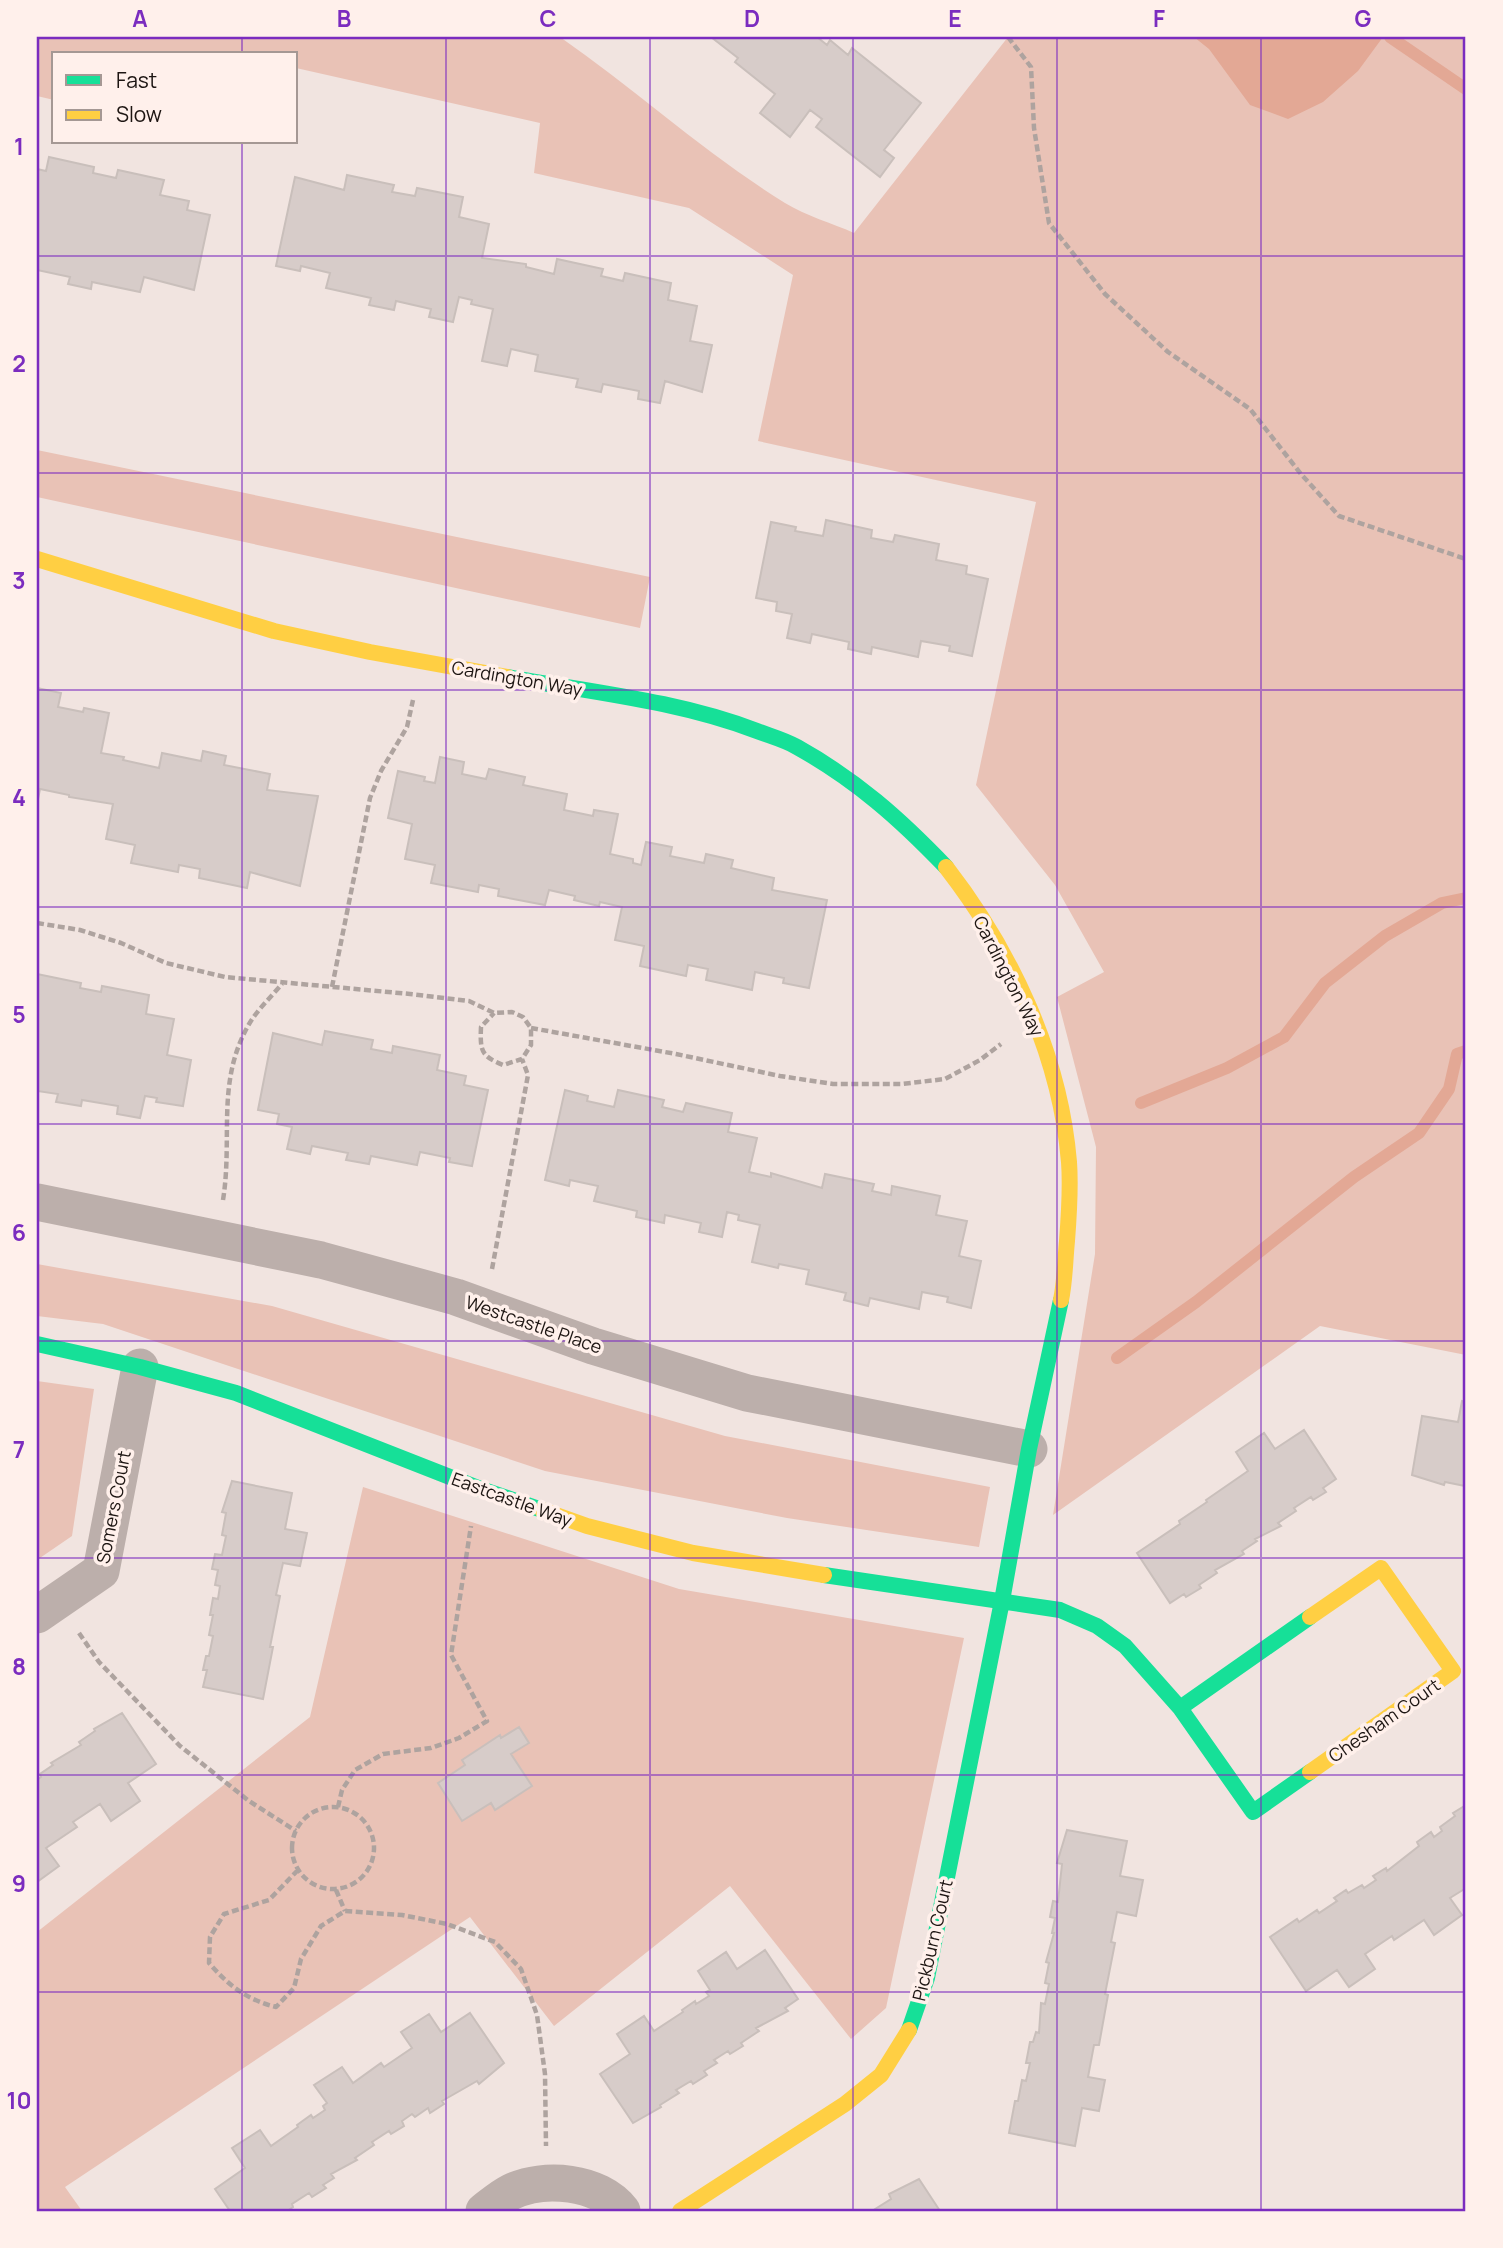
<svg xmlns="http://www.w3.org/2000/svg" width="1503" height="2248" font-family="Manrope,sans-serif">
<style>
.green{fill:#e9c2b6}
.water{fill:#e3a895}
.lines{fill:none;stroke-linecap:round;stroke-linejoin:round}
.stream{stroke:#e3a895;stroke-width:12}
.building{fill:#d7ccc9;stroke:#c9bfbb;stroke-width:2}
.path{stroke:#aea39f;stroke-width:4.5;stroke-dasharray:7 3.5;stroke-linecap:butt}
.street{stroke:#bcafab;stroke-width:37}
.fast{stroke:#16e098;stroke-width:16}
.slow{stroke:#ffcf43;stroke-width:16}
.grid{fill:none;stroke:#7b2cbf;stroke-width:2;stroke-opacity:0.55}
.labels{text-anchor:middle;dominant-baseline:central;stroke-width:7;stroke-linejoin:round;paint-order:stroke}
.street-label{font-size:18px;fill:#1d1512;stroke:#fff0eb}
.neatline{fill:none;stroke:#7b2cbf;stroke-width:2.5}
.grid-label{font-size:23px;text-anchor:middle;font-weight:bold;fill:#7b2cbf}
</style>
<rect width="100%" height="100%" fill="#f1e4e0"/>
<path class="green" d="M37 37H560C636 90 706 154 785 203 806 216 832 223 854 233L1008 37H1466V1355L1320 1326 1053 1515 1095 1254 1096 1147 1057 997 1104 972 1055 885 976 785 1036 502 758 441 793 275 689 208 534 173 540 123 296 68V54H54V100L37 96Z
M37 450 650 577 640 628 37 497Z
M37 1264 272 1306 725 1436 990 1487 979 1547 787 1518 545 1471 103 1324 37 1316Z
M37 1381 94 1389 72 1536 37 1560Z
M363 1487 679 1589 964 1638 886 2008 851 2039 730 1886 554 2026 470 1917 65 2187 82 2211H37V1932L310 1717Z"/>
<path class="water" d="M1194 37H1383L1358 71 1323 102 1288 119 1250 105 1209 49Z"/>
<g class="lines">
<path class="stream" d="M1390 37 1466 89
M1141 1103 1227 1068 1284 1037 1325 983 1385 936 1442 903 1466 898
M1117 1358 1196 1302 1354 1177 1419 1133 1449 1089 1457 1054 1466 1051"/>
</g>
<path class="building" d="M711 37H817L827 45 830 40 848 55 852 48 921 103 884 150 894 158 880 177 816 127 822 119 810 110 790 137 760 113 775 94 735 62 738 58Z
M49 157 94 167 93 173 116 178 118 170 164 180 160 195 189 201 187 210 210 215 194 290 144 277 140 292 92 282 91 289 68 284 70 277 37 270V169L46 171Z
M347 175 394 185 392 192 415 196 417 188 463 197 459 217 489 224 482 258 526 264V267L554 274 557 259 603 269 601 276 623 281 625 273 671 283 668 300 697 306 690 341 712 345 702 392 665 381 660 403 638 399 639 391 603 384 601 392 576 387 578 379 535 371 538 355 511 349 507 366 482 361 493 309 471 304 472 300 459 297 453 322 429 317 431 309 396 301 394 310 369 305 371 298 326 288 330 273 301 266 300 271 276 266 295 177 344 190Z
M826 520 872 530 871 538 893 542 895 535 939 544 936 560 967 566 966 574 988 579 972 656 949 651 950 646 921 641 918 657 872 647 871 654 848 649 849 642 812 634 810 643 787 638 792 614 776 611 777 602 756 598 771 522 796 527 795 531 823 536Z
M37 688 61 693 58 707 83 712 84 708 109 713 101 753 124 757 123 760 159 768 162 753 201 761 203 751 226 756 224 765 270 774 267 790 318 796 300 886 250 872 247 888 199 878 200 869 179 865 178 872 131 863 135 845 106 839 113 804 69 797V795L40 789 37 804Z
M440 757 464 762 462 774 486 779 489 769 525 777 523 785 567 794 564 810 593 816 594 810 618 814 610 854 633 859V863L641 865 646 842 672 847 670 856 704 863 706 854 733 860 731 868 774 878 772 890 827 900 809 988 783 983 784 978 755 972 752 990 706 980 708 969 688 965 686 976 640 966 644 946 615 940 622 907 600 902 599 906 574 900 575 896 549 890 545 905 498 896 499 889 479 885 478 892 431 883 435 865 405 859 412 824 388 818 398 771 425 777 424 781 435 783Z
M37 974 81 983 80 988 101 992 102 986 149 995 146 1014 174 1019 167 1055 191 1060 183 1106 156 1102 157 1098 145 1096 140 1118 117 1114 118 1106 82 1100 81 1106 56 1102 58 1094 37 1091Z
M325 1031 373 1040 371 1049 392 1053 393 1046 440 1055 437 1070 466 1076 464 1085 488 1090 472 1166 449 1162 450 1158 420 1152 417 1165 371 1156 369 1164 346 1160 348 1153 312 1146 310 1154 287 1149 292 1127 277 1124 279 1114 258 1110 273 1033 322 1045Z
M565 1090 588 1096 587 1101 614 1107 618 1090 664 1100 662 1107 683 1112 686 1103 732 1113 728 1132 757 1138 749 1172 771 1177V1173L822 1188 825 1174 874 1184 872 1191 891 1195 892 1186 940 1196 936 1215 967 1221 959 1256 981 1261 971 1308 947 1302 948 1297 922 1292 919 1309 870 1298 868 1306 844 1300 846 1293 806 1284 809 1270 779 1264 778 1268 752 1262 760 1225 738 1220 739 1215 727 1212 722 1237 699 1232 701 1223 665 1215 664 1223 636 1217 637 1211 594 1201 598 1186 570 1180 569 1186 545 1180Z
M1462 1401 1466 1402 1465 1486 1445 1482 1444 1485 1412 1475 1422 1416 1458 1422Z
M1304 1430 1336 1479 1323 1488 1326 1492 1313 1500 1311 1497 1294 1508 1296 1511 1278 1523 1281 1526 1255 1539 1257 1541 1242 1551 1244 1554 1215 1570 1217 1573 1199 1585 1201 1588 1186 1597 1184 1594 1170 1603 1137 1553 1180 1524 1179 1521 1207 1502 1206 1500 1248 1471 1236 1452 1264 1433 1275 1449Z
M232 1481 292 1493 285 1529 307 1533 300 1566 283 1563 276 1595 280 1596 270 1647H273L263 1699 203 1687 207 1670H203L206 1656H209L213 1636 209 1635 213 1615H210L213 1598 218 1599 220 1586 215 1585 218 1570 212 1569 215 1554 222 1555 226 1536 222 1535 226 1513 222 1512Z
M122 1713 156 1764 128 1783 140 1801 111 1821 100 1804 73 1822 77 1827 46 1848 59 1866 37 1882V1780L41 1777 40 1774 53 1765 51 1763 81 1745 79 1742 95 1731 94 1729Z
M519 1727 529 1743 511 1754 532 1786 495 1810 491 1803 462 1821 438 1783 465 1765 462 1760 500 1735 501 1738Z
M1466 1805V1888L1450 1898 1462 1915 1434 1935 1424 1920 1394 1940 1392 1936 1365 1954 1375 1969 1349 1987 1337 1970 1306 1991 1270 1937 1297 1919 1299 1922 1317 1910 1319 1913 1337 1901 1334 1898 1346 1890 1348 1893 1362 1885 1364 1888 1376 1880 1373 1876 1386 1868 1387 1871 1419 1846 1417 1842 1431 1832 1434 1837 1442 1831 1440 1827 1455 1816 1453 1813Z
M1067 1830 1127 1841 1120 1876 1143 1880 1136 1916 1117 1912 1111 1942 1115 1943 1105 1994 1108 1995 1099 2045H1094L1088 2077 1105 2080 1099 2111 1082 2108 1075 2146 1009 2133 1015 2101H1018L1022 2080 1026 2081 1030 2063H1026L1030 2042H1033L1036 2032 1039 2033 1041 2003 1045 2004 1049 1984 1045 1983 1049 1963 1046 1962 1054 1933H1052L1055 1918 1050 1917 1053 1901 1058 1902 1062 1864 1057 1863Z
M765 1950 798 1999 785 2008 788 2011 756 2028 759 2031 741 2043 743 2046 730 2054 728 2051 714 2060 717 2063 704 2071 707 2075 693 2084 691 2081 676 2090 679 2093 660 2105 661 2107 633 2123 600 2074 630 2054 617 2034 644 2016 654 2031 683 2012 682 2010 695 2001 696 2004 709 1996 706 1992 710 1990 698 1971 726 1952 737 1969Z
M470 2013 504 2063 479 2084 477 2081 442 2101 444 2104 430 2113 428 2108 415 2117 412 2114 402 2121 404 2126 391 2134 389 2131 372 2142 374 2145 355 2158 357 2160 331 2174 334 2178 323 2185 326 2188 312 2197 309 2193 292 2204 293 2207 287 2211H230L215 2189 245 2168 232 2148 260 2130 271 2146 298 2127 297 2125 311 2115 313 2118 325 2110 323 2106 327 2103 314 2085 342 2067 353 2083 381 2063 384 2067 412 2048 401 2032 429 2014 441 2032Z
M919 2179 940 2211H872L891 2199 889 2194Z"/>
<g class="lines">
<path class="path" d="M1008 37 1031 67 1034 128 1049 223 1105 294 1168 352 1250 409 1301 474 1339 516 1466 559
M37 923 80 930 121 943 166 963 225 977 410 994 469 1001 494 1013 512 1012 523 1017 531 1028V1045L522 1059 503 1065C481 1056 480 1051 481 1027L494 1013
M332 987 370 798 381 771 407 727 413 700
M531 1028 676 1054 780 1076 833 1084H902L945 1079 980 1060 1001 1044
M223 1200C233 1138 216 1083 248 1026 256 1011 271 997 282 984
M492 1269 528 1075 522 1059
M79 1633 99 1662 180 1746 249 1801 296 1831
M292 1848a41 41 0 1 1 82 0a41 41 0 1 1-82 0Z
M338 1807 342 1790 355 1770 383 1754 431 1748 459 1738 487 1721 451 1655 471 1526
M298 1870 269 1900 224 1914 210 1937 209 1963C228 1985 247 2000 276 2007L294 1988 301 1959 321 1926 345 1911 402 1915 447 1924 495 1942 521 1969 537 2015 545 2074 546 2146
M336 1890 345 1911"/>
<path class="street" d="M37 1202 321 1260 456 1297 593 1346 747 1393 1029 1449
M37 1615 101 1571 140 1367
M484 2211C492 2205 501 2197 511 2192 544 2176 599 2181 622 2211"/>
<path class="fast" d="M508 677C591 692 679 701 757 731 770 736 785 740 797 747 856 780 899 818 946 867
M37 1344 140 1367 236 1393 478 1488 542 1510
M824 1575 1060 1610 1097 1626 1125 1646 1180 1708 1253 1812 1310 1772
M1180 1708 1310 1617
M909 2030 927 1978 1002 1601 1029 1449 1061 1300"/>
<path class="slow" d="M37 559 274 631 370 652 508 677
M946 867C1011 951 1060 1054 1069 1162 1071 1188 1069 1215 1067 1241 1065 1261 1065 1281 1061 1300
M542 1510 587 1526 693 1553 824 1575
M1310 1617 1381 1568 1453 1671 1310 1772
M680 2211 845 2104 881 2075 909 2030"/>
</g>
<path class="grid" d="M242 37V54M446 37V2211M650 37V2211M853 37V2211M1057 37V2211M1261 37V2211M242 142V2211M37 256H1466M37 473H1466M37 690H1466M37 907H1466M37 1124H1466M37 1341H1466M37 1558H1466M37 1775H1466M37 1992H1466"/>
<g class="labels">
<g class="street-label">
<text transform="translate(517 678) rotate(10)">Cardington Way</text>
<text transform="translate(1009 976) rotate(63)">Cardington Way</text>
<text transform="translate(534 1324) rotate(19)">Westcastle Place</text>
<text transform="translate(512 1499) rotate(20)">Eastcastle Way</text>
<text transform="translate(113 1507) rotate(-79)">Somers Court</text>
<text transform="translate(1384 1720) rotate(-35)">Chesham Court</text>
<text transform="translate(932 1940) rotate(-77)">Pickburn Court</text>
</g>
</g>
<rect width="1503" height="2248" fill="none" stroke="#fff0eb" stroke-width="77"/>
<rect x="52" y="52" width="245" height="91" fill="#fff0eb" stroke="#a59894" stroke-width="2"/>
<rect x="66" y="75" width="35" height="10" fill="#16e098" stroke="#a59894" stroke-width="2"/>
<text x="116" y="88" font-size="21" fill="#1d1512">Fast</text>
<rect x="66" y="110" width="35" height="10" fill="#ffcf43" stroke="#a59894" stroke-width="2"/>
<text x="116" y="122" font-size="21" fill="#1d1512">Slow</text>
<rect x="38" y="38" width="1426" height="2172" class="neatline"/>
<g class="grid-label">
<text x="140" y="27">A</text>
<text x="344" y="27">B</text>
<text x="548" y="27">C</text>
<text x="752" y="27">D</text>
<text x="955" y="27">E</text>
<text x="1159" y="27">F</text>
<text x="1363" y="27">G</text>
<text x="19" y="155">1</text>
<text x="19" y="372">2</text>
<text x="19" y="589">3</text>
<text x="19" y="806">4</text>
<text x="19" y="1023">5</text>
<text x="19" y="1241">6</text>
<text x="19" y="1458">7</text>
<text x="19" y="1675">8</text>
<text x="19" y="1892">9</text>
<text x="19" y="2109">10</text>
</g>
</svg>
